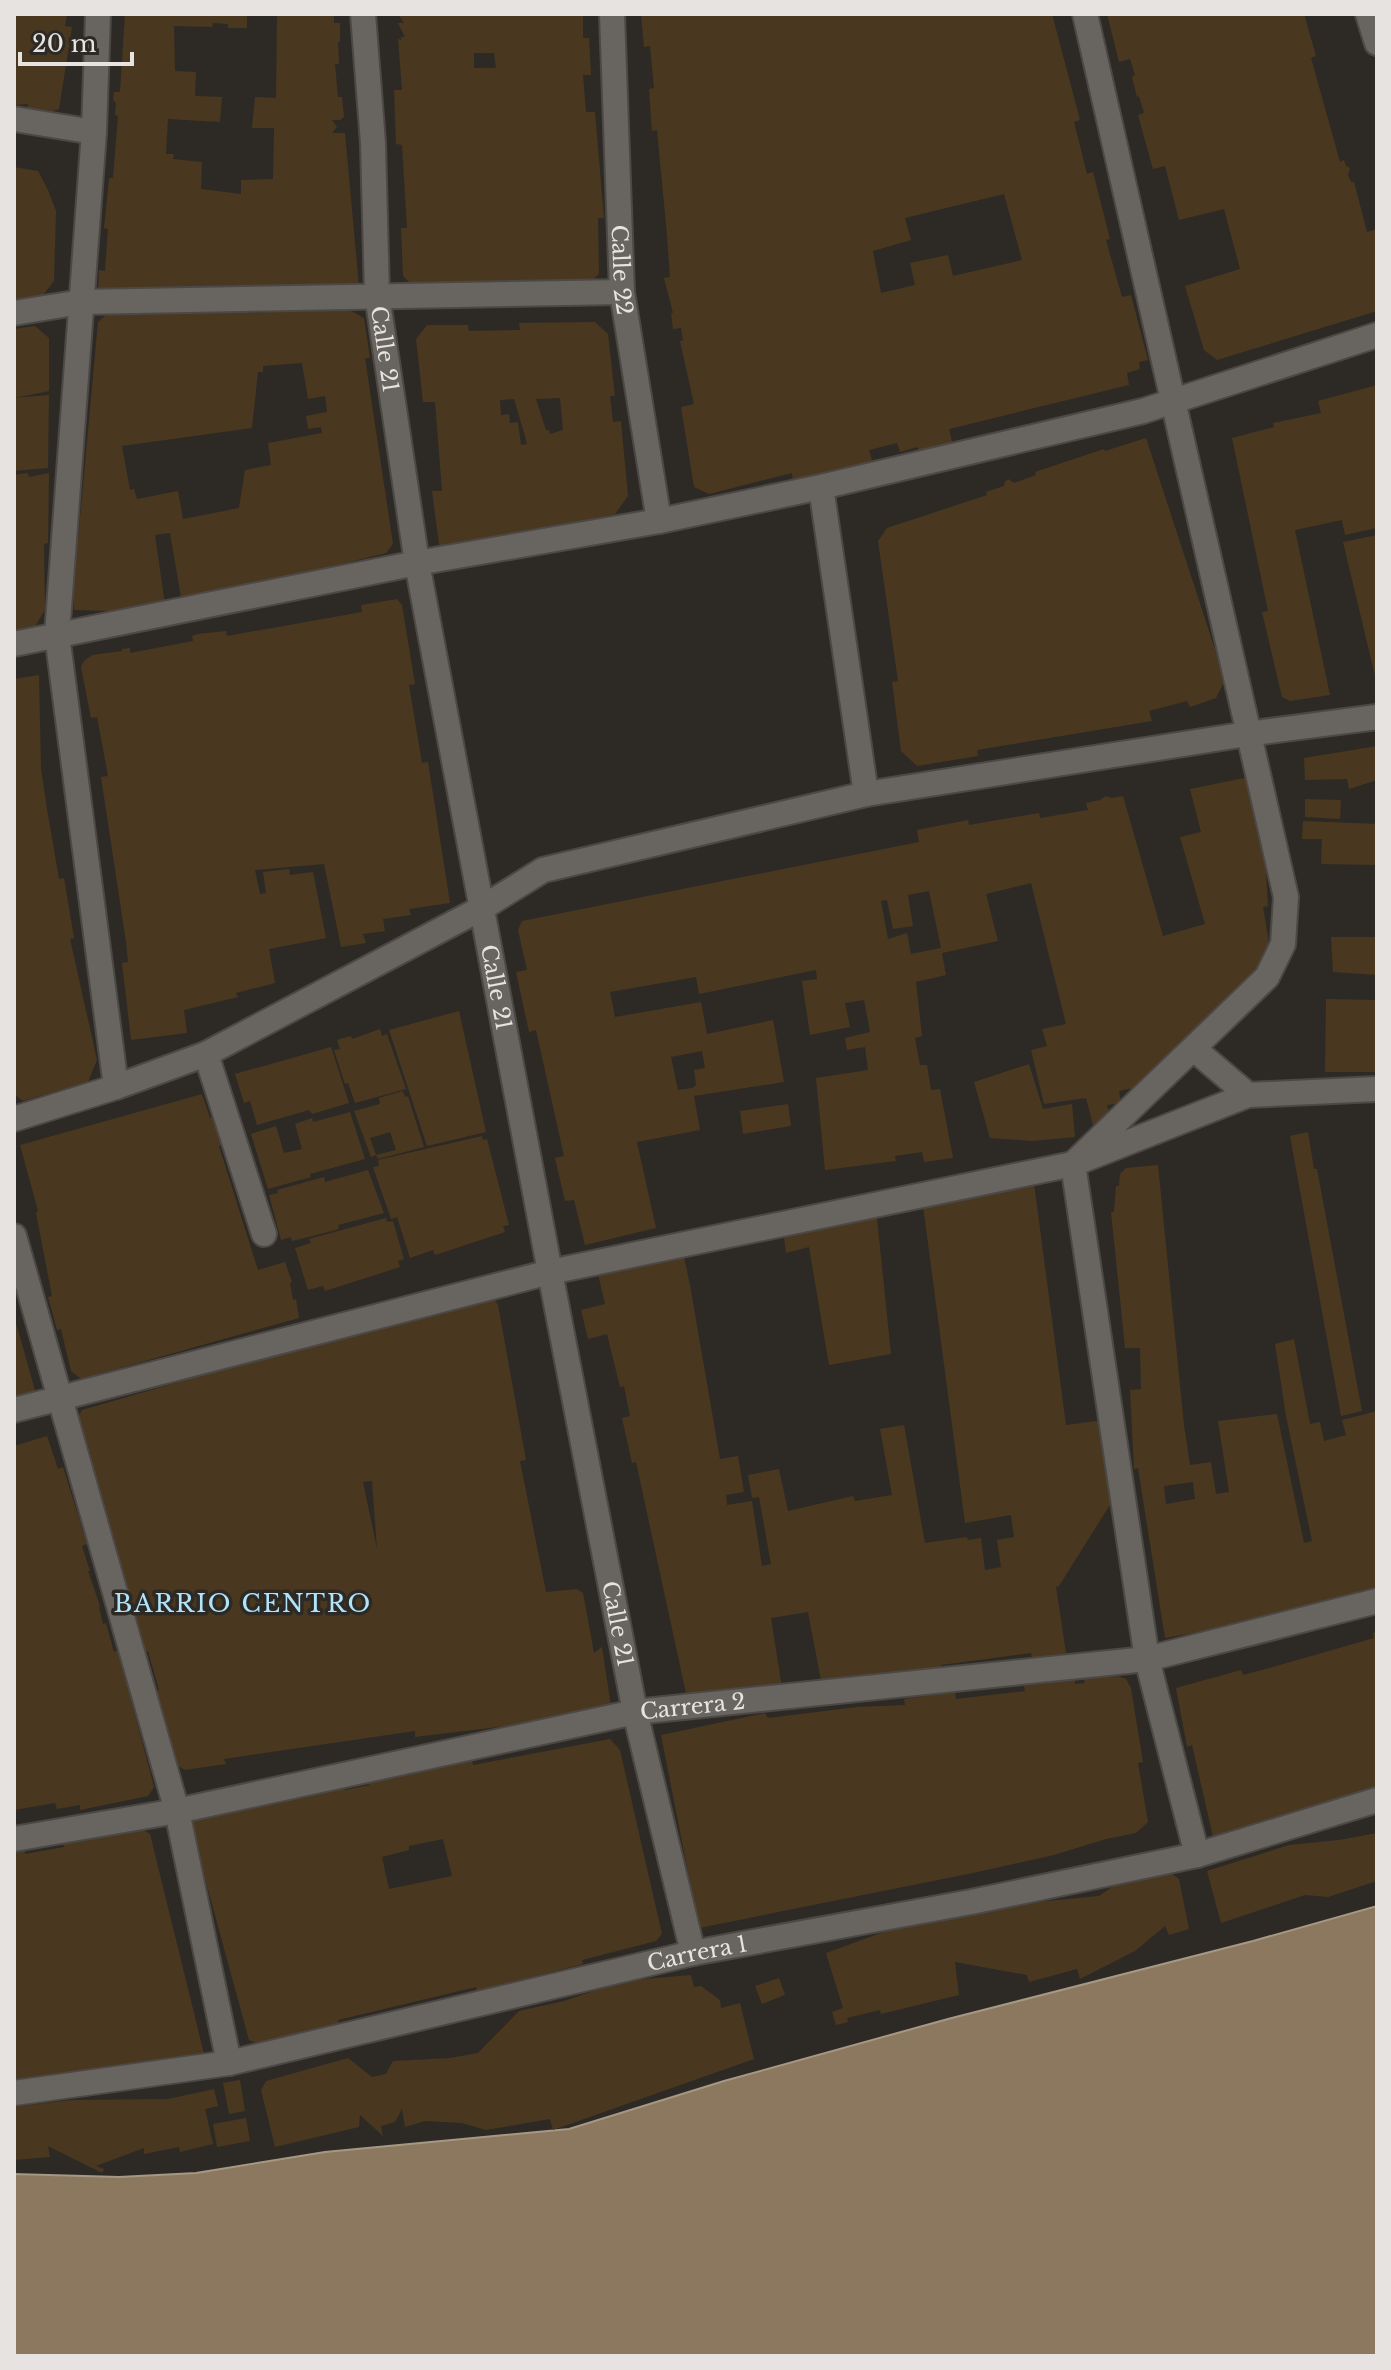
<svg xmlns="http://www.w3.org/2000/svg" width="1391" height="2370" font-family="'Libre Baskerville',serif">
<style>
.water{fill:#8b785e;stroke:#a69885;stroke-width:2}
.building{fill:#49381f;fill-rule:evenodd}
.lines{fill:none;stroke-linecap:round;stroke-linejoin:round}
.street-casing{stroke:#4b4845;stroke-width:28}
.street{stroke:#68645f;stroke-width:24}
.labels{text-anchor:middle;dominant-baseline:central;stroke-width:7;stroke-linejoin:round;paint-order:stroke}
.street-label{font-size:22px;fill:#e6e3e0;stroke:#2d2a25}
.neighbourhood-label{font-size:24px;letter-spacing:2px;fill:#b1e4fa;stroke:#2d2a25}
</style>
<rect width="100%" height="100%" fill="#2d2a25"/>
<path class="water" d="M1377 1906V2356H14V2174L119 2177 196 2173 325 2152 569 2129 724 2081 948 2019 1253 1941Z"/>
<path class="building" d="M14 14H67L65 26 72 27 59 109 53 111 27 108 28 104 14 105Z
M125 14H247V28H228V24L213 23 212 27 174 26 175 71 196 72 195 96 222 97 220 122 168 119 166 154H174L173 159 202 162 201 189 241 194V180L273 179 274 128H252L255 97 276 98 277 14H334V23H340V42H338L339 64H335L338 97H342L344 117 340 120H332L337 127 332 133H345L359 287 213 290V286L195 287V293L98 290 99 270 105 271 108 229 104 228 107 199 109 178H113L118 116 115 115 116 103 113 100 114 92H120Z
M398 14H583V38H589L591 75H583L586 112H595L604 218H598L599 274 589 283 417 290 403 276 401 228H407L402 145 396 144 394 90H402L398 39 401 40V37H405L398 23H404ZM474 53H494L496 68H474Z
M641 14H1052L1080 120 1074 122 1087 174 1093 172 1110 239 1106 240 1122 297 1131 295 1148 360 1139 362 1140 369 1127 373 1129 385 949 429 952 442 919 451 918 447 900 452 897 443 869 450 874 467 793 482 792 473 709 494 694 487 681 407 694 404 680 341H683L681 328 673 329 671 313H673L664 278 670 277 667 235 657 130 652 131 649 89 654 88 650 46 644 47ZM1004 194 1022 260 953 276 948 255 910 263 915 285 881 293 873 251 911 240 905 218Z
M1107 14H1304L1316 56 1311 58 1340 162 1344 160 1346 166 1350 168 1348 175 1351 182H1354L1367 232 1377 229V311L1217 360 1204 350 1185 286 1240 269 1224 209 1179 220 1165 166 1153 169 1138 115 1144 113 1139 96 1137 97 1132 77 1135 75 1130 59 1119 62Z
M14 167 38 171 48 190 56 211 54 281 40 299 14 303Z
M264 308 348 309 364 318 370 358H365L393 544 386 553 309 572 310 577 226 592 181 597 170 533 155 535 165 605 112 611 74 610V569L70 564 74 540H78L98 322 109 312 263 313ZM302 363 308 399 325 396 327 412 306 416 308 429 321 427 322 433 268 443 271 465 245 470 239 508 183 519 178 491 137 499 134 489 130 490 122 446 252 428 258 372H263V366Z
M595 322 608 334 615 396H610L613 422 621 421 628 496 615 514 443 549 439 544 432 491H442L435 402H423L416 339 427 325H468L469 331 520 330 519 323ZM560 398 563 430 550 434 549 430H546L536 399ZM514 399 525 436 527 444 521 445 518 422 510 423 509 414 501 415 500 400Z
M35 326 49 338V391L14 398V329Z
M1377 385V528L1345 535 1342 520 1295 530 1330 695 1290 701 1282 697 1262 612 1268 611 1232 438 1274 427 1273 423 1321 413 1318 401Z
M49 395 48 468 14 471V398Z
M1146 438 1225 680 1216 698 1190 707 1187 701 1149 711 1152 721 977 750 978 756 917 766 901 751 892 682 898 681 878 541 887 528 987 495 986 492 1004 486 1005 482 1008 479 1014 483 1036 475 1035 472 1104 449 1105 451Z
M28 473 29 477 49 473 48 543 44 544 45 610 34 628 14 632V475Z
M1377 535V680H1376L1343 542Z
M397 599 402 605 415 684 409 685 422 763 428 762 450 903 409 909 411 915 383 919 385 931 363 934 366 943 341 947 324 864 255 870 260 894 266 893 263 872 289 869 290 875 313 872 326 938 269 949 275 983 236 993 238 997 184 1010 187 1033 131 1040 122 963 128 962 126 942 101 777 108 776 97 717 91 718 81 667 84 661 92 655 122 651V649L130 648V653L193 641 192 636 197 634 226 631 227 636 362 612 361 605Z
M39 675 41 769 47 809 59 879 64 878 74 938 70 939 97 1060 88 1082 23 1101 14 1094V679Z
M1377 746V780L1349 789 1347 779 1305 780 1304 758Z
M1249 777 1263 820 1268 906 1263 907 1272 961 1151 1084 1119 1091 1121 1103 1107 1105 1111 1120 1093 1125 1086 1098 1044 1104 1031 1050 1047 1046 1042 1029 1066 1024 1031 883 986 894 998 941 942 953 946 975 916 982 922 1036 915 1038 920 1065H927L931 1090 940 1089 953 1158 924 1162 922 1152 895 1156 896 1161 825 1170 816 1078 868 1070 865 1047 847 1050 845 1038 870 1032 864 1000 845 1003 850 1027 810 1035 802 981 817 979 816 970 699 994 696 977 610 992 615 1017 701 1002 707 1034 773 1020 784 1082 694 1096 700 1130 637 1142 656 1228 585 1245 574 1200 565 1201 555 1158 564 1156 536 1030 529 1032 516 972 527 970 518 930 522 921 919 842 917 830 968 820 969 825 1039 813 1040 818 1088 810 1086 803 1100 800 1106 796 1111 798 1123 796 1163 936 1205 924 1180 837 1201 832 1190 789ZM929 891 941 948 911 954 907 933 888 939 881 901 887 900 893 929 913 926 908 895ZM702 1051 705 1068 694 1070 696 1085 692 1088 678 1090 671 1057Z
M1305 799 1341 800 1340 819 1305 817Z
M1303 821 1377 824V865L1321 864 1322 839H1302Z
M1331 937H1377V975L1333 972Z
M1326 999 1377 1000V1072H1325Z
M459 1011 486 1132 427 1146 389 1030Z
M380 1029 382 1036 387 1034 406 1089 355 1103 348 1083 345 1084 334 1050 340 1049 337 1040 351 1036 352 1039Z
M331 1047 349 1103 312 1114 309 1110 257 1125 250 1101 244 1103 235 1074Z
M1029 1064 1043 1109 1072 1104 1075 1137 1032 1141 990 1138 974 1082Z
M403 1091 405 1097 408 1096 424 1147 378 1159 376 1155 396 1150 390 1132 370 1138 376 1155 371 1157 354 1111 380 1104 379 1098Z
M202 1094 210 1118 214 1116 223 1143 219 1146 258 1270 285 1262 292 1282 290 1283 293 1300 296 1299 299 1318 81 1379 71 1371 61 1329 57 1330 48 1297 52 1296 36 1213 38 1211 20 1145Z
M788 1104 791 1126 743 1134 740 1111Z
M350 1112 365 1159 310 1174 311 1177 268 1189 251 1134 276 1126 284 1153 302 1149 295 1124 312 1118 313 1122Z
M1308 1132 1314 1169H1317L1362 1411 1341 1416 1290 1136Z
M482 1136 483 1140 487 1139 509 1225 503 1226 505 1232 435 1255 433 1250 410 1258 397 1217 391 1219 373 1167 379 1166 378 1160Z
M1158 1165 1184 1425 1190 1465 1211 1462 1216 1494 1229 1492 1218 1421 1277 1414 1304 1543 1312 1541 1286 1416 1275 1344 1294 1339 1310 1424 1320 1422 1324 1441 1346 1435 1342 1420 1377 1411V1588L1249 1620 1250 1626 1216 1633 1215 1629 1165 1638 1138 1468 1134 1469 1130 1390 1141 1389 1140 1348H1125L1111 1212H1114L1116 1186H1119L1120 1174 1126 1168ZM1193 1482 1195 1499 1166 1504 1164 1486Z
M368 1170 384 1213 338 1225 339 1229 324 1233 292 1241 291 1237 281 1240 269 1195 278 1193 277 1190 324 1177 325 1182Z
M1033 1176 1066 1425 1104 1420 1113 1500 1059 1586 1056 1587 1066 1653 1032 1658 1031 1653 941 1665V1669L885 1679V1673L860 1676 822 1686 808 1612 771 1618 782 1688 687 1698 636 1462 632 1463 622 1418 630 1416 624 1386 620 1387 607 1334 588 1339 581 1310 605 1304 598 1274 683 1252 690 1285 720 1459 738 1456 744 1492 726 1495 727 1505 752 1501 762 1566 771 1564 759 1497 752 1498 748 1475 779 1469 788 1511 853 1496 855 1501 892 1495 880 1429 904 1425 925 1543 967 1537 968 1540 981 1538 985 1570 1001 1567 997 1540 1014 1537 1011 1515 965 1523 922 1198Z
M876 1209 891 1354 829 1365 809 1247 786 1253 783 1230Z
M386 1218 387 1222 393 1221 404 1259 398 1261 400 1267 325 1291 323 1286 308 1290 295 1248 311 1243 309 1239Z
M488 1288 498 1305 526 1460 520 1461 546 1592 577 1589 583 1593 594 1653 602 1647 612 1713 415 1737V1731L224 1759 226 1764 185 1770 177 1765 154 1693 159 1690 148 1651 144 1652 78 1417 82 1410 196 1377 195 1375 294 1348 295 1352ZM372 1481 377 1549 363 1482Z
M14 1316 36 1394 14 1398Z
M47 1436 58 1469 63 1467 87 1544 82 1546 90 1571H88L100 1606 99 1607 103 1624 106 1623 114 1652 118 1650 154 1787 148 1796 80 1810V1805L57 1809 55 1803 14 1810V1446Z
M1377 1632V1797L1214 1841 1192 1745 1187 1747 1176 1688 1241 1670 1243 1675 1273 1667 1374 1638 1373 1633Z
M1118 1676 1126 1679 1131 1688 1143 1762 1138 1763 1148 1822 1136 1833 1106 1839 1054 1855 973 1873 699 1928 661 1735 765 1713 768 1718 857 1707 905 1705 904 1699 955 1692 956 1699 1025 1691 1024 1686 1075 1680V1684L1085 1683 1084 1679Z
M610 1739 620 1750 662 1934 656 1941 582 1960 583 1964 477 1991 476 1987 338 2020 339 2025 264 2046 249 2040 191 1827 198 1813 343 1785 345 1790 369 1785 367 1781 428 1769 472 1760 473 1765ZM443 1839 452 1876 389 1889 382 1857 409 1850V1846Z
M136 1826 150 1834 206 2062 14 2083V1845L24 1843 25 1854 64 1847 63 1842Z
M1377 1833V1881L1328 1897 1305 1895 1221 1923 1207 1871 1289 1845 1339 1840Z
M1169 1872 1179 1879 1189 1929 1169 1935 1165 1926 1135 1951 1080 1979 1077 1969 1029 1982 1027 1975 955 1962 959 1995 881 2014 880 2010 847 2018 848 2022 836 2025 832 2012 843 2008 826 1953 941 1911 1099 1896 1122 1880Z
M691 1975 694 1987 701 1986 720 2000 721 2008 740 2003 754 2059 553 2130 550 2119 486 2130 462 2123 425 2121 405 2127 402 2109 395 2122 381 2126 383 2136 360 2115 359 2127 275 2147 261 2090 266 2081 348 2058 372 2077 386 2074 393 2061 450 2058 478 2053 519 2011 564 2001 622 1981Z
M779 1978 785 1995 762 2004 755 1986Z
M240 2080 245 2111 229 2114 223 2083Z
M214 2089 218 2106 205 2109 213 2144 180 2152 179 2147 144 2154V2148L96 2166 104 2169 102 2173 48 2146 50 2157 14 2160V2107L71 2100 168 2099Z
M246 2118 250 2141 217 2147 213 2124Z"/>
<g class="lines">
<defs>
<g id="street">
<path d="M98 14 94 132 57 635 116 1087"/>
<path id="s1" d="M363 14 373 143 377 295 417 563 550 1272 635 1712 693 1953"/>
<path id="s2" d="M612 14 622 292 659 521"/>
<path d="M1085 14 1286 897 1283 944 1267 977 1073 1164 1147 1659 1197 1855"/>
<path d="M1368 14 1377 43"/>
<path d="M14 119 94 132"/>
<path d="M14 313 81 302 622 292"/>
<path d="M821 487 866 794"/>
<path d="M14 644 417 563 659 521 821 487 1143 411 1377 335"/>
<path d="M1194 1049 1248 1095"/>
<path d="M206 1054 264 1234"/>
<path d="M14 1119 116 1087 206 1054 482 908 543 870 866 794 1247 734 1377 717"/>
<path d="M14 1236 177 1811 229 2063"/>
<path d="M14 1410 550 1272 1073 1164 1248 1095 1377 1089"/>
<path id="s3" d="M14 1839 177 1811 635 1712 1147 1659 1377 1601"/>
<path id="s4" d="M14 2093 229 2063 693 1953 971 1902 1197 1855 1377 1800"/>
</g>
</defs>
<use href="#street" class="street-casing"/>
<use href="#street" class="street"/>
</g>
<g class="labels">
<g class="street-label">
<text stroke="none"><textPath href="#s2" startOffset="256">Calle 22</textPath></text>
<text stroke="none"><textPath href="#s1" startOffset="336">Calle 21</textPath></text>
<text stroke="none"><textPath href="#s1" startOffset="984">Calle 21</textPath></text>
<text stroke="none"><textPath href="#s1" startOffset="1632">Calle 21</textPath></text>
<text stroke="none"><textPath href="#s3" startOffset="692">Carrera 2</textPath></text>
<text stroke="none"><textPath href="#s4" startOffset="698">Carrera 1</textPath></text>
</g>
<g class="neighbourhood-label">
<text x="243" y="1603">BARRIO CENTRO</text>
</g>
</g>
<rect width="1391" height="2370" fill="none" stroke="#e6e3e0" stroke-width="32"/>
<path d="M20 52v12h112v-12" fill="none" stroke="#e6e3e0" stroke-width="4"/>
<text x="32" y="52" font-size="24" fill="#e6e3e0" stroke="#2d2a25" stroke-width="6" paint-order="stroke">20 m</text>
</svg>
